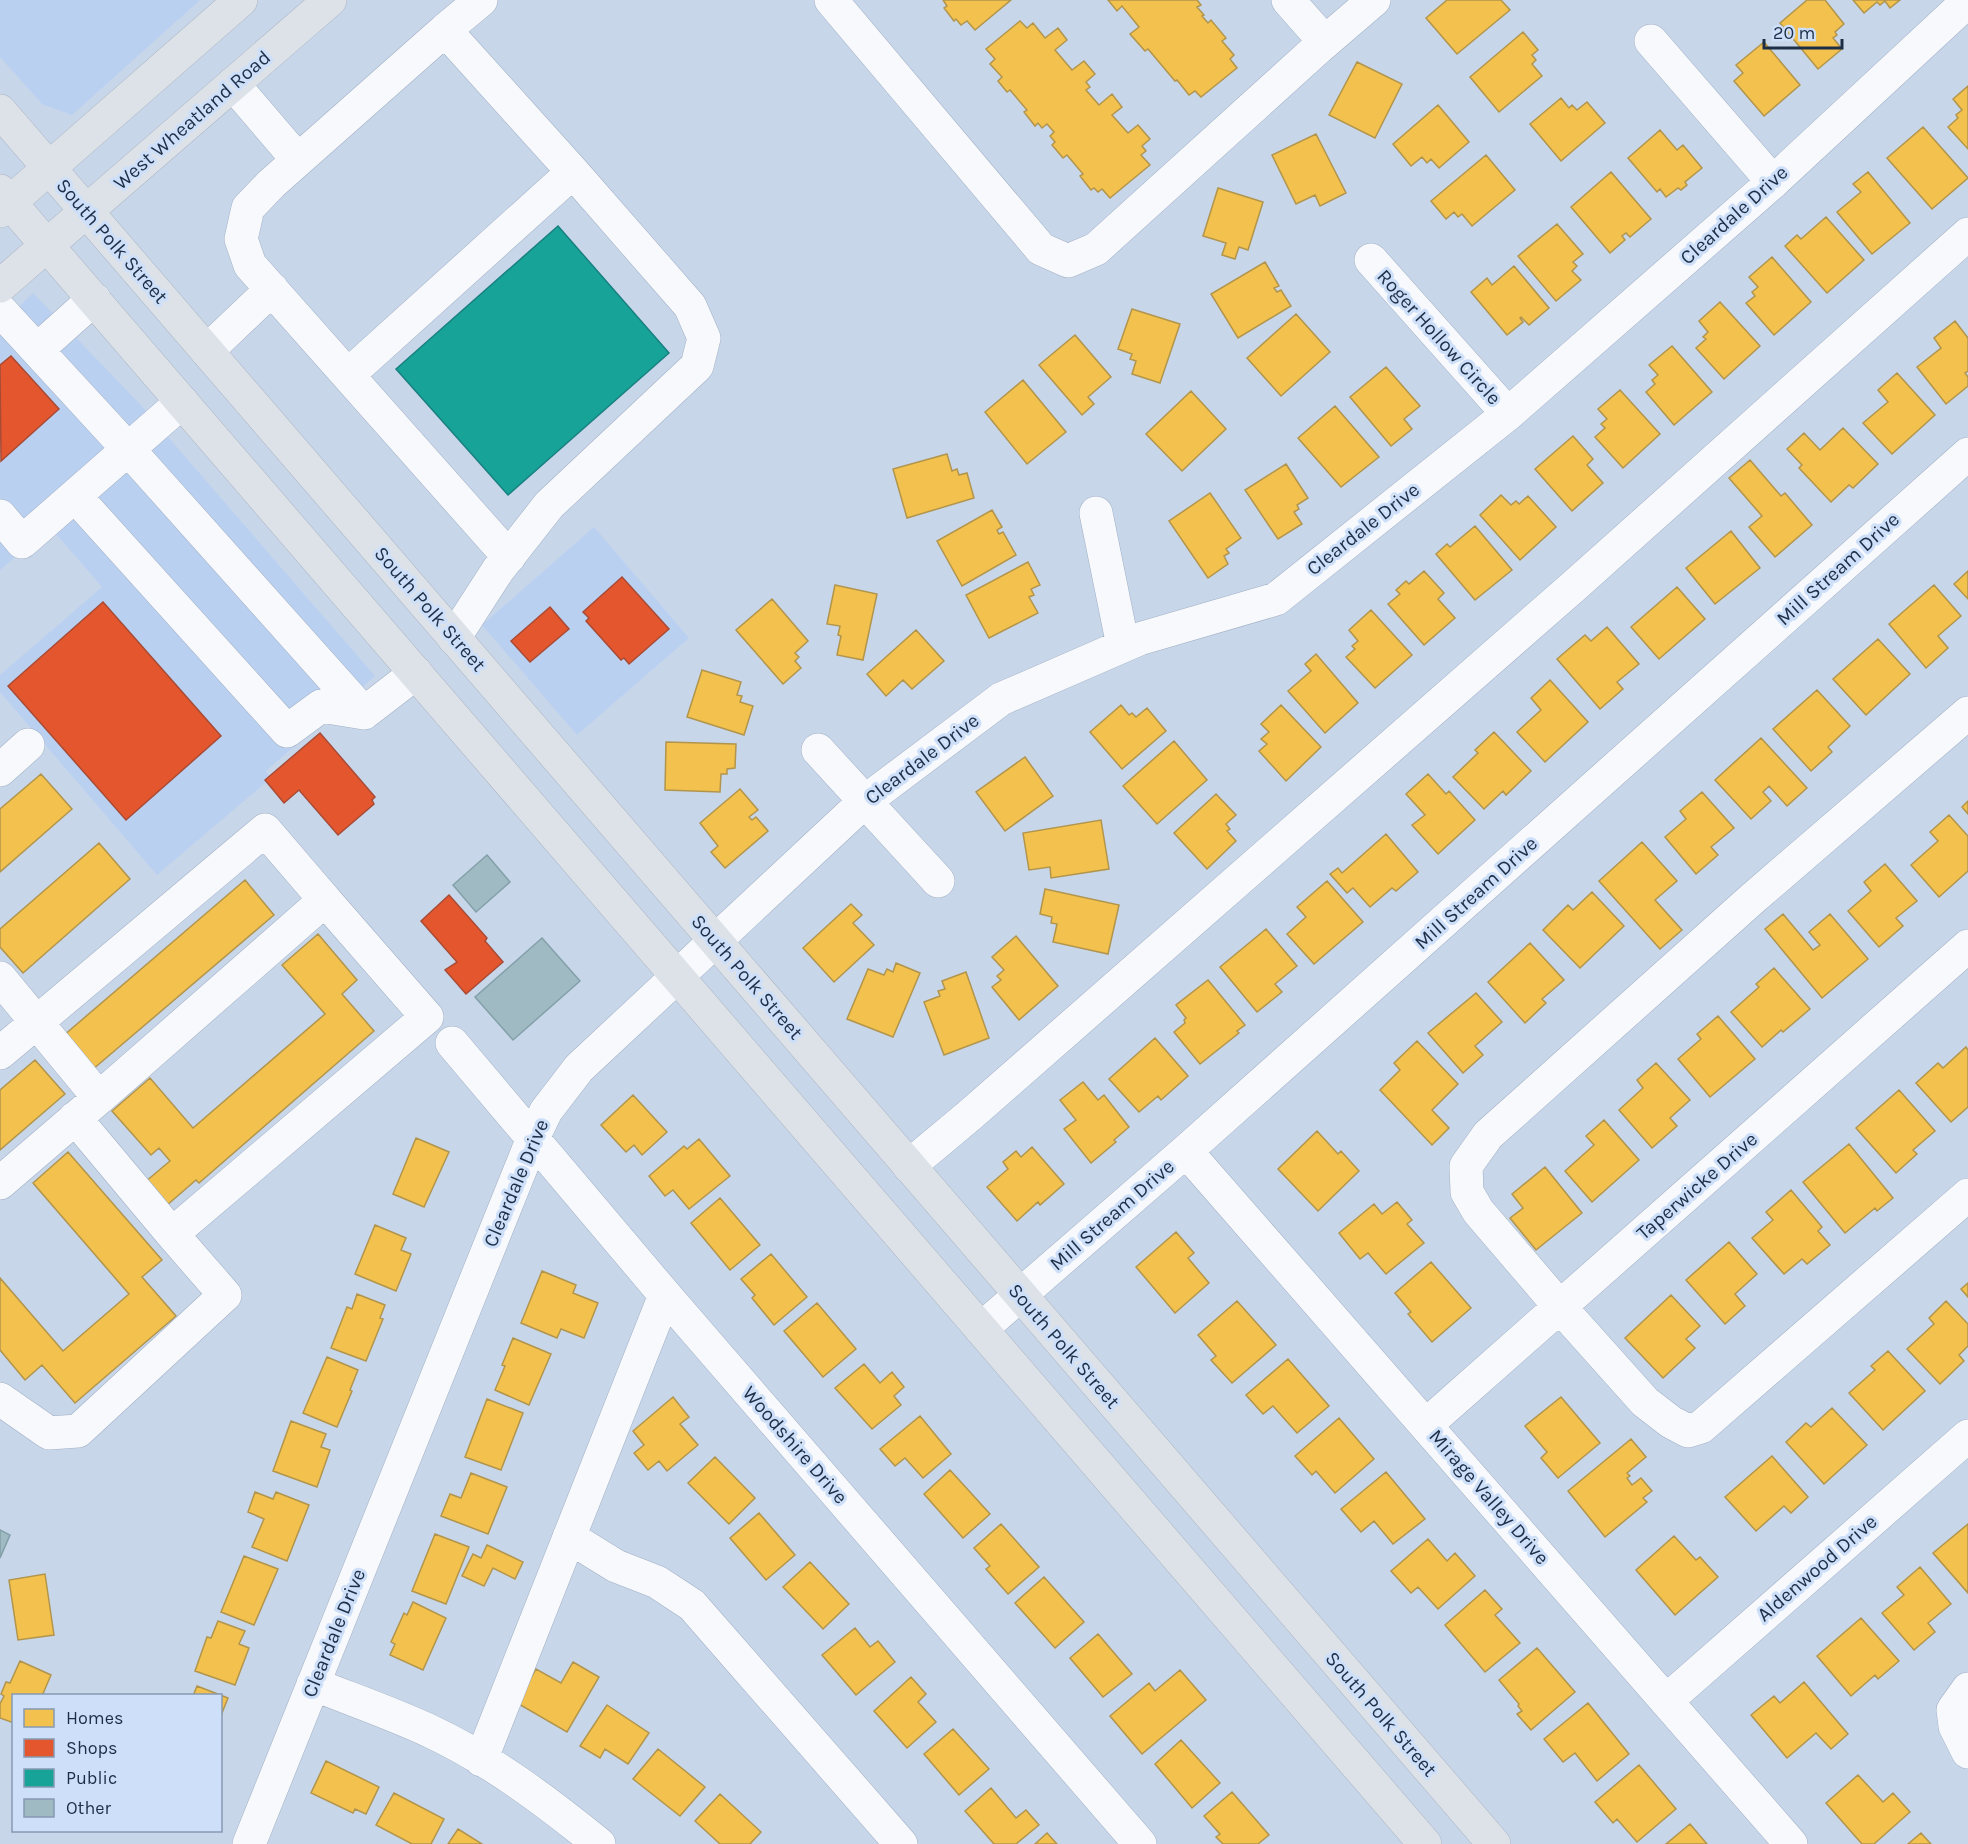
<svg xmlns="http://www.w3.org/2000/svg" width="1968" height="1844" font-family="Karla,sans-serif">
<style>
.built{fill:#bad0f0}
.homes{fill:#f2c14e;stroke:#b2954c;stroke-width:1.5}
.shops{fill:#e4572e;stroke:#a84b36;stroke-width:1.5}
.public{fill:#17a398;stroke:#198080;stroke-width:1.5}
.building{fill:#9fbac3;stroke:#83a0a9;stroke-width:1.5}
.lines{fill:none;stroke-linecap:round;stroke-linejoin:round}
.minor-casing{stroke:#a2b0c5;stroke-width:34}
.major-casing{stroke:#aab4c2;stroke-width:34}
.minor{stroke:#f7f9fc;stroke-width:33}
.major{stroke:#dde2e9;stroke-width:33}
.labels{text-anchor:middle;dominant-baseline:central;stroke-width:6;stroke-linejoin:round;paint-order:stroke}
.street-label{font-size:20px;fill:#1d2f47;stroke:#cee0f9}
</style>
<rect width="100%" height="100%" fill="#c8d6ea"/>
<path class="built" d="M0 0H200L72 115 42 104 0 57Z
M33 293 137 401 375 676 266 771 271 778 157 875 0 692V675L102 587 50 527 0 570V325Z
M594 527 689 638 577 735 482 625Z"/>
<path class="homes" d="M943 0H1011L975 30 967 21 961 25 956 19 954 21 944 8 947 6Z
M1108 0H1197L1201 5 1197 7 1204 15 1202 16 1208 23 1211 20 1226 38 1222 41 1234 55 1230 59 1237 68 1201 97 1195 91 1189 95 1177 80 1175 81 1148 49 1145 51 1130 34 1139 27 1122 6 1117 11Z
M1447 0H1501L1510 10 1457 54 1426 18Z
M1807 0H1825L1844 24 1835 32 1837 35 1833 38 1842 49 1818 69 1780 23Z
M1853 0H1900L1890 8 1885 1 1880 5 1877 2 1864 13Z
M1020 21 1027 28 1033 23 1045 38 1058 28 1067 40 1055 50 1072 70 1084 61 1095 74 1086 82 1090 87 1086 90 1099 105 1112 94 1122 107 1112 115 1128 133 1138 125 1150 139 1142 146 1146 151 1141 155 1150 165 1110 198 1102 189 1098 192 1094 188 1091 190 1080 176 1083 174 1067 155 1063 158 1052 145 1055 142 1050 136 1054 132 1047 124 1042 128 1038 123 1035 126 1024 112 1027 110 1010 90 1007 92 998 81 1002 77 990 64 995 59 986 49Z
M1523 32 1538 50 1532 55 1536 60 1532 64 1542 76 1499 112 1470 77Z
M1764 42 1800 85 1764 116 1734 81 1743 73 1736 65Z
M1357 62 1402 84 1375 138 1329 115Z
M1968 86V149L1948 127 1958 118 1956 115 1962 110 1953 99Z
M1561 98 1569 108 1572 105 1577 110 1587 102 1605 123 1561 161 1530 124Z
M1438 105 1469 142 1439 168 1431 159 1427 163 1422 157 1411 166 1393 144Z
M1923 127 1968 178 1932 209 1887 158Z
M1660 130 1677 150 1683 145 1702 168 1685 182 1687 185 1681 190 1678 188 1666 197 1660 189 1657 192 1628 158Z
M1316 134 1346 193 1320 206 1315 195 1296 204 1272 155Z
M1486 155 1515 190 1472 226 1462 214 1458 217 1454 212 1446 219 1431 201Z
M1611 172 1651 219 1630 237 1626 233 1622 236 1625 240 1610 253 1571 207Z
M1868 172 1910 223 1872 254 1837 212 1861 192 1853 184Z
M1218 188 1263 202 1248 250 1239 247 1235 259 1222 255 1226 243 1203 236Z
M1826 217 1864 260 1827 293 1785 246 1797 235 1801 239Z
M1557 224 1583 254 1573 262 1577 266 1572 271 1581 280 1556 301 1518 256Z
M1772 257 1811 302 1774 335 1746 303 1755 296 1752 292 1758 287 1749 277Z
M1265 262 1279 286 1274 288 1277 292 1281 290 1291 306 1238 338 1211 294Z
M1514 266 1549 308 1529 325 1521 317 1520 318 1523 322 1507 335 1471 292 1487 278 1492 285Z
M1720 302 1760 346 1724 379 1696 348 1706 339 1703 337 1708 332 1699 321Z
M1132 309 1180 324 1160 383 1132 374 1136 361 1130 359 1132 354 1118 349Z
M1296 314 1330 352 1281 396 1247 358Z
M1955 321 1968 338V371L1965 373 1968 377V386L1946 404 1917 367 1941 348 1934 338Z
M1075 335 1111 377 1088 397 1094 404 1082 415 1039 365Z
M1672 346 1712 392 1674 425 1646 392 1655 384 1652 380 1658 375 1649 365Z
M1386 367 1420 406 1404 419 1412 429 1391 446 1350 397Z
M1897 373 1935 415 1892 454 1863 423 1888 402 1878 390Z
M1023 380 1066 432 1027 464 985 412Z
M1620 390 1660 434 1623 468 1595 437 1605 428 1601 424 1607 419 1598 409Z
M1191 391 1226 429 1182 471 1146 434Z
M1335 406 1379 457 1341 487 1298 438Z
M1843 428 1878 464 1853 488 1849 485 1831 502 1799 468 1802 465 1787 449 1804 433 1820 450Z
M1573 436 1593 459 1587 465 1603 483 1572 511 1535 469Z
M947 454 952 471 957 469 959 475 967 473 974 498 907 518 893 469Z
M1750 460 1781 496 1785 493 1812 525 1775 557 1749 527 1762 516 1729 478Z
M1286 464 1308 498 1297 505 1299 509 1294 512 1302 524 1278 539 1245 490Z
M1210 493 1241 538 1226 549 1229 553 1224 556 1228 564 1208 578 1169 521Z
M1501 495 1511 505 1516 501 1519 504 1528 496 1556 527 1520 560 1480 515Z
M992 510 1002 527 997 530 999 534 1003 532 1016 555 962 586 937 541Z
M1475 526 1512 570 1475 600 1436 554 1447 544 1450 547Z
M1731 531 1760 568 1715 604 1686 568Z
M1028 562 1040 585 1031 589 1034 595 1029 597 1038 613 989 638 966 595Z
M1424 571 1444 593 1438 599 1455 618 1424 645 1388 604 1400 594 1396 590 1406 581 1409 584Z
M1968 571V599L1954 584Z
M835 585 877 594 863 660 837 655 841 636 838 635 840 626 827 624Z
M1934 585 1961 616 1938 636 1948 648 1926 668 1889 624Z
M1677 587 1705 619 1659 659 1631 627Z
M772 599 808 641 795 653 799 657 795 661 801 668 783 684 736 630Z
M1371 610 1412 655 1375 688 1346 657 1355 649 1352 646 1358 641 1349 630Z
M1607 627 1639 664 1617 682 1623 689 1600 709 1557 659 1585 635 1591 641Z
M916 630 944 661 912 689 903 680 886 696 867 674Z
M1878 639 1910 674 1866 715 1833 679Z
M1316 654 1358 703 1325 733 1288 691 1311 671 1305 664Z
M702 670 741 682 737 695 742 696 740 702 753 706 744 735 687 717Z
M1550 680 1588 722 1545 762 1517 732 1541 710 1531 698Z
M1817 690 1850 726 1828 747 1832 752 1811 771 1773 729Z
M1121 705 1129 715 1132 713 1136 717 1147 708 1166 731 1122 769 1090 732Z
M1281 705 1321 747 1286 781 1259 751 1267 744 1261 739 1269 732 1261 724Z
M1494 732 1531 771 1506 795 1503 791 1484 809 1453 777 1478 753 1475 750Z
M1761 738 1807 788 1787 806 1769 786 1763 792 1771 801 1751 819 1715 780Z
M1174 741 1207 780 1157 824 1123 786Z
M666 742 736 744 735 768 727 769V774H721L720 792 665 790Z
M1025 757 1053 796 1005 831 976 792Z
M41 774 72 809 0 872V809Z
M1428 774 1446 794 1449 791 1475 820 1438 854 1412 825 1425 815 1406 794Z
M740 789 758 810 749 817 752 820 756 817 768 831 725 868 711 852 718 846 700 823Z
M1702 792 1734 828 1711 847 1718 855 1696 874 1665 837 1686 819 1680 811Z
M1216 794 1236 815 1226 824 1230 829 1227 831 1236 841 1207 869 1174 833Z
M1968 801V814L1962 807Z
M1949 815 1968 836V871L1939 897 1911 865 1938 841 1930 832Z
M1101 820 1109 869 1051 878 1050 867 1029 870 1023 833Z
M1386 834 1418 872 1396 891 1392 888 1370 907 1353 888 1347 893 1330 874 1338 868 1342 873Z
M1642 842 1677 881 1655 900 1682 930 1660 949 1599 881Z
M99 843 130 879 23 973 0 947V929Z
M1885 864 1917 901 1896 918 1903 926 1879 947 1848 911 1871 891 1864 882Z
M245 880 274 915 92 1070 63 1036Z
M1327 881 1363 922 1314 964 1287 934 1306 917 1297 907Z
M1045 889 1119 905 1108 954 1053 942 1057 924 1051 923 1052 917 1040 914Z
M1592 892 1624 926 1580 968 1543 930 1568 905 1573 910Z
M851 904 862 915 853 923 874 945 834 982 803 948Z
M1783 914 1813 950 1820 945 1809 932 1830 914 1868 959 1822 998 1765 929Z
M1266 929 1297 966 1275 984 1282 992 1257 1012 1220 967Z
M318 934 357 980 342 994 374 1031 199 1183 196 1180 166 1206 145 1182 170 1161 159 1148 151 1155 112 1111 150 1078 193 1128 325 1014 282 965Z
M1016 936 1058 986 1019 1020 992 987 1001 980 997 976 1004 970 992 957Z
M1530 943 1564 980 1542 999 1546 1003 1525 1023 1488 982Z
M896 963 920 973 893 1037 847 1019 868 969 884 975 887 969 893 972Z
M1774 968 1810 1009 1783 1032 1781 1030 1762 1047 1731 1012 1759 987 1756 984Z
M966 972 989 1038 944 1055 924 1002 940 996 938 991 945 989 942 981Z
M1208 980 1245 1025 1237 1031 1239 1033 1200 1064 1174 1032 1185 1023 1184 1020 1186 1018 1176 1005Z
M1476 993 1502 1022 1475 1046 1483 1055 1463 1073 1428 1033Z
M1718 1016 1755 1059 1710 1097 1678 1059 1701 1039 1697 1034Z
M1155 1038 1188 1076 1161 1100 1158 1096 1139 1112 1109 1079Z
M1417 1041 1458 1084 1432 1110 1449 1128 1432 1145 1380 1090 1400 1070 1394 1063Z
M1966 1047 1968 1050V1107L1951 1122 1916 1083 1938 1063 1943 1068Z
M35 1060 65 1094 0 1150V1090Z
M1656 1063 1690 1100 1670 1118 1677 1126 1652 1148 1619 1110 1643 1088 1637 1080Z
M1083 1082 1098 1100 1104 1095 1129 1127 1114 1140 1116 1142 1091 1163 1064 1129 1076 1120 1060 1100Z
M1899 1090 1935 1131 1913 1150 1917 1154 1896 1173 1856 1128Z
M633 1095 667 1132 642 1155 634 1145 626 1152 601 1125Z
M1604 1120 1639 1160 1592 1202 1565 1171 1594 1145 1586 1136Z
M1317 1131 1338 1154 1341 1151 1359 1171 1318 1211 1278 1169Z
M416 1138 449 1152 424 1207 393 1194Z
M699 1139 730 1176 689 1209 673 1190 665 1196 649 1176 684 1146 687 1149Z
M1849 1144 1893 1198 1877 1211 1875 1208 1845 1233 1803 1182Z
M1032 1147 1064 1184 1040 1205 1038 1202 1017 1221 987 1187 1008 1169 1003 1162 1016 1151 1021 1157Z
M68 1152 162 1260 142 1277 176 1316 75 1403 42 1365 25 1380 0 1350V1278L63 1351 129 1294 33 1183Z
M1545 1167 1582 1213 1536 1250 1510 1218 1523 1208 1512 1194Z
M1791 1190 1822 1227 1818 1231 1830 1245 1807 1264 1802 1259 1784 1274 1752 1238 1773 1220 1766 1212Z
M720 1198 760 1245 730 1270 691 1223Z
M1397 1202 1412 1220 1407 1224 1424 1243 1386 1274 1368 1253 1360 1259 1339 1233 1374 1204 1382 1214Z
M375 1225 406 1238 401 1250 411 1254 396 1291 355 1274Z
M1176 1232 1194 1253 1188 1258 1209 1283 1175 1313 1136 1267Z
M1729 1242 1757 1274 1735 1294 1745 1306 1725 1324 1686 1280Z
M771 1254 807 1297 774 1325 752 1298 755 1295 741 1279Z
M1431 1262 1471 1308 1432 1342 1408 1314 1411 1312 1395 1293Z
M542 1271 576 1285 573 1293 598 1303 584 1338 561 1329 557 1338 521 1323Z
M1968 1283V1297L1961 1289Z
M357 1294 385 1305 380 1318 383 1319 366 1361 331 1348 347 1307 352 1309Z
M1671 1295 1700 1326 1686 1339 1695 1348 1663 1378 1625 1338Z
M1237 1301 1276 1345 1232 1383 1211 1360 1216 1356 1198 1335Z
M1946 1301 1968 1324V1346L1959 1355 1964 1361 1940 1384 1907 1349 1934 1324 1929 1318Z
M817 1303 856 1349 823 1377 784 1331Z
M513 1338 551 1354 529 1405 495 1390 505 1366 502 1365Z
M1888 1351 1925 1391 1883 1430 1849 1393 1875 1370 1871 1366Z
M327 1357 358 1370 350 1390 352 1391 337 1427 303 1413Z
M1288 1359 1329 1406 1297 1433 1273 1406 1263 1414 1246 1395Z
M864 1364 880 1383 892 1372 904 1387 894 1396 901 1405 872 1429 835 1388Z
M673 1397 689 1417 680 1424 698 1445 667 1471 659 1461 648 1470 634 1453 644 1445 633 1431Z
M1561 1397 1600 1443 1558 1478 1541 1458 1547 1452 1525 1426Z
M487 1399 523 1413 501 1470 465 1457Z
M1832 1408 1867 1445 1824 1484 1786 1442 1806 1423 1811 1427Z
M920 1416 951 1454 923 1478 905 1458 895 1466 880 1449Z
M1339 1418 1374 1459 1335 1493 1316 1471 1312 1475 1295 1456Z
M291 1421 326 1434 321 1447 330 1450 317 1487 273 1471Z
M1631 1439 1646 1457 1627 1473 1630 1476 1627 1478 1632 1485 1641 1478 1652 1491 1643 1498 1647 1502 1605 1537 1568 1491Z
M1772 1456 1808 1497 1791 1513 1784 1506 1756 1531 1725 1497Z
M715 1457 755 1498 729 1524 688 1483Z
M950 1470 990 1514 963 1538 924 1494Z
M1386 1472 1425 1519 1393 1544 1374 1521 1361 1532 1341 1509Z
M471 1473 507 1487 488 1534 441 1516 450 1494 461 1498Z
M255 1492 273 1499 276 1492 309 1505 287 1561 252 1547 264 1519 248 1512Z
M759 1513 795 1555 766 1580 730 1538Z
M1001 1524 1039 1567 1008 1594 986 1569 990 1566 974 1548Z
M1968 1524V1593L1933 1553Z
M435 1534 469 1547 446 1604 412 1591Z
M1674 1536 1696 1560 1700 1557 1718 1577 1675 1615 1636 1570Z
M1428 1539 1447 1561 1455 1553 1475 1576 1438 1609 1418 1587 1411 1593 1391 1571Z
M487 1545 523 1562 515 1579 493 1568 484 1586 462 1576 473 1554 481 1558Z
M244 1556 278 1569 254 1625 221 1612Z
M810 1562 849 1604 823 1629 783 1587Z
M1920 1567 1951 1604 1928 1623 1935 1632 1914 1650 1882 1613 1904 1595 1897 1587Z
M45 1574 54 1635 18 1640 9 1580Z
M1044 1577 1084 1622 1055 1648 1015 1603Z
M1485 1590 1502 1609 1495 1615 1520 1643 1485 1672 1445 1625Z
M413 1602 446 1618 423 1670 390 1655 395 1644 391 1642 404 1613 407 1615Z
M1861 1618 1899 1661 1878 1679 1875 1675 1851 1696 1817 1656Z
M218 1621 245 1631 239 1644 249 1648 235 1685 195 1671 207 1637 211 1638Z
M855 1628 870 1647 878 1641 895 1662 856 1695 822 1655Z
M1098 1634 1132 1674 1103 1697 1070 1658Z
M1537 1648 1575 1692 1531 1730 1517 1714 1522 1711 1518 1706 1519 1704 1499 1680Z
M20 1661 51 1675 42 1696H14V1723L0 1718V1704L4 1696 1 1694 6 1682 10 1683Z
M573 1662 599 1677 567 1732 517 1703 536 1669 561 1683Z
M1180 1670 1206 1700 1142 1754 1110 1716 1149 1683 1155 1691Z
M911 1677 926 1694 918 1702 936 1722 907 1748 874 1711Z
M1804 1682 1848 1734 1831 1749 1816 1733 1787 1758 1751 1715 1774 1696 1780 1703Z
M197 1686 228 1698 220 1718V1696H193Z
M1588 1703 1629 1754 1597 1781 1575 1753 1563 1762 1544 1739Z
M607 1705 649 1733 628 1764 605 1749 600 1758 580 1746Z
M953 1729 989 1769 959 1795 924 1754Z
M1181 1740 1220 1783 1192 1808 1155 1764Z
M658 1749 705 1787 680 1816 633 1779Z
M326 1761 379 1787 366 1814 355 1809 353 1813 311 1793Z
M1639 1765 1676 1809 1637 1842 1617 1819 1613 1823 1595 1802Z
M1858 1775 1883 1802 1893 1793 1910 1812 1874 1844H1862L1826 1803Z
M991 1788 1016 1818 1026 1810 1039 1825 1016 1844H994L965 1811Z
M1232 1792 1269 1835 1258 1844H1223L1216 1837 1220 1834 1204 1816Z
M394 1793 444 1819 431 1844H412L376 1825Z
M720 1794 761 1832 750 1844H720L695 1821Z
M1690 1824 1707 1844H1666Z
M458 1829 482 1844H448Z
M1047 1833 1057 1844H1035Z
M1921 1833 1931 1844H1908Z"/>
<path class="shops" d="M11 356 59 409 1 461 0 365Z
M622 577 669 629 629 664 624 658 621 660 586 621 589 618 583 612Z
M103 602 221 736 126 820 8 686Z
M550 607 569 629 530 662 511 641Z
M320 733 375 797 372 800 374 804 338 835 299 790 284 803 265 780Z
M449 895 487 938 485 941 503 962 466 994 445 970 457 962 421 921Z"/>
<path class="public" d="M558 226 669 353 508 495 396 369Z"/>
<path class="building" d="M487 855 510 882 476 912 453 885Z
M542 938 580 981 513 1040 475 997Z
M0 1530 10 1535 0 1558Z"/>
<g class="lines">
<defs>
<path id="minor" d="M831 0 1041 249 1068 261 1096 249 1318 48 1374 0
M1288 0 1325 42
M445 30 481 0
M1651 41 1773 182
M233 84 298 160
M1371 260 1508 414
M0 310 128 449 364 713 416 673
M37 350 94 299
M207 351 272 289
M348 375 573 172
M75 496 287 731 321 706 364 713
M1096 513 1123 646
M0 516 22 542 182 402
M454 638 498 570 549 505 697 366 704 338 690 306 573 172 445 30 271 184 248 208 241 239 250 265 509 557
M1968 713 1752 899 1488 1135 1466 1166 1467 1192 1478 1211 1560 1307 1645 1402 1671 1422 1688 1431 1701 1427 1968 1195
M818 750 938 881
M0 770 28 745
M0 978 99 1098 0 1183
M452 1043 665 1295 1140 1844
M0 1053 265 830 325 900 99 1098
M75 1118 172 1234
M1186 1151 1791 1844
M909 1166 970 1115 1574 586 1968 234
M981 1329 1186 1151 1968 454
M0 1399 49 1433 78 1431 225 1295 172 1234 427 1017 325 900
M1426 1425 1968 946
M569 1537 616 1566 657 1582 692 1605 901 1844
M313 1684C353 1700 394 1714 432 1732 493 1761 547 1802 599 1844
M1968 1689 1953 1710 1955 1726 1968 1752
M1666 1701 1968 1436
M481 1760 665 1295
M249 1844 533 1138 546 1111 579 1068 864 802 1001 699 1139 639 1276 599 1508 414 1773 182 1968 1"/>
<path id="major" d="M0 111 1494 1844
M0 191 1425 1844
M0 211 241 0
M0 286 330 0"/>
</defs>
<use href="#minor" class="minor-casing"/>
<use href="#major" class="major-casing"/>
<use href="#minor" class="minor"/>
<use href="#major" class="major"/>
</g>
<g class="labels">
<g class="street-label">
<text transform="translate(192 120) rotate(-41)">West Wheatland Road</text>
<text transform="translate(1734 215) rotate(-42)">Cleardale Drive</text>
<text transform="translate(112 241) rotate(49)">South Polk Street</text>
<text transform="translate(1439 337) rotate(48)">Roger Hollow Circle</text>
<text transform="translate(1363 529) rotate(-38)">Cleardale Drive</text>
<text transform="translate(1838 569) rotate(-42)">Mill Stream Drive</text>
<text transform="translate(430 609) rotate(49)">South Polk Street</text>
<text transform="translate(922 759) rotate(-37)">Cleardale Drive</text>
<text transform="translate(1476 893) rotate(-42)">Mill Stream Drive</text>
<text transform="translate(747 977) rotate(49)">South Polk Street</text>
<text transform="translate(516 1183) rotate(-67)">Cleardale Drive</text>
<text transform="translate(1697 1186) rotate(-41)">Taperwicke Drive</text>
<text transform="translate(1112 1215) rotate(-41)">Mill Stream Drive</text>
<text transform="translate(1064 1346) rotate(49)">South Polk Street</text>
<text transform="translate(795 1445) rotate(49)">Woodshire Drive</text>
<text transform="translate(1489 1497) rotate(49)">Mirage Valley Drive</text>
<text transform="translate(1817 1568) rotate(-41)">Aldenwood Drive</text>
<text transform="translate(334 1633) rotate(-68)">Cleardale Drive</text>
<text transform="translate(1381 1714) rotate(49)">South Polk Street</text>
</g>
</g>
<rect x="12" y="1694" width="210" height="138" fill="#cee0f9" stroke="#8799b2" stroke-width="1.5"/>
<rect x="24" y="1709" width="30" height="18" fill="#f2c14e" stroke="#8799b2" stroke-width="1.5"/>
<text x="66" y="1724" font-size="18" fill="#1d2f47">Homes</text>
<rect x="24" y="1739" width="30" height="18" fill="#e4572e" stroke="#8799b2" stroke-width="1.5"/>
<text x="66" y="1754" font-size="18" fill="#1d2f47">Shops</text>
<rect x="24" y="1769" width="30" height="18" fill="#17a398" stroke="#8799b2" stroke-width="1.5"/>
<text x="66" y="1784" font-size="18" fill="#1d2f47">Public</text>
<rect x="24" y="1799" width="30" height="18" fill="#9fbac3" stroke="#8799b2" stroke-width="1.5"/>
<text x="66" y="1814" font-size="18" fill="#1d2f47">Other</text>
<path d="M1764 39v9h78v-9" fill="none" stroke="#1d2f47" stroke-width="3"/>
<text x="1773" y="39" font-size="18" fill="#1d2f47" stroke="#cee0f9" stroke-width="4.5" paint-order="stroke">20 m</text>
</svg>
